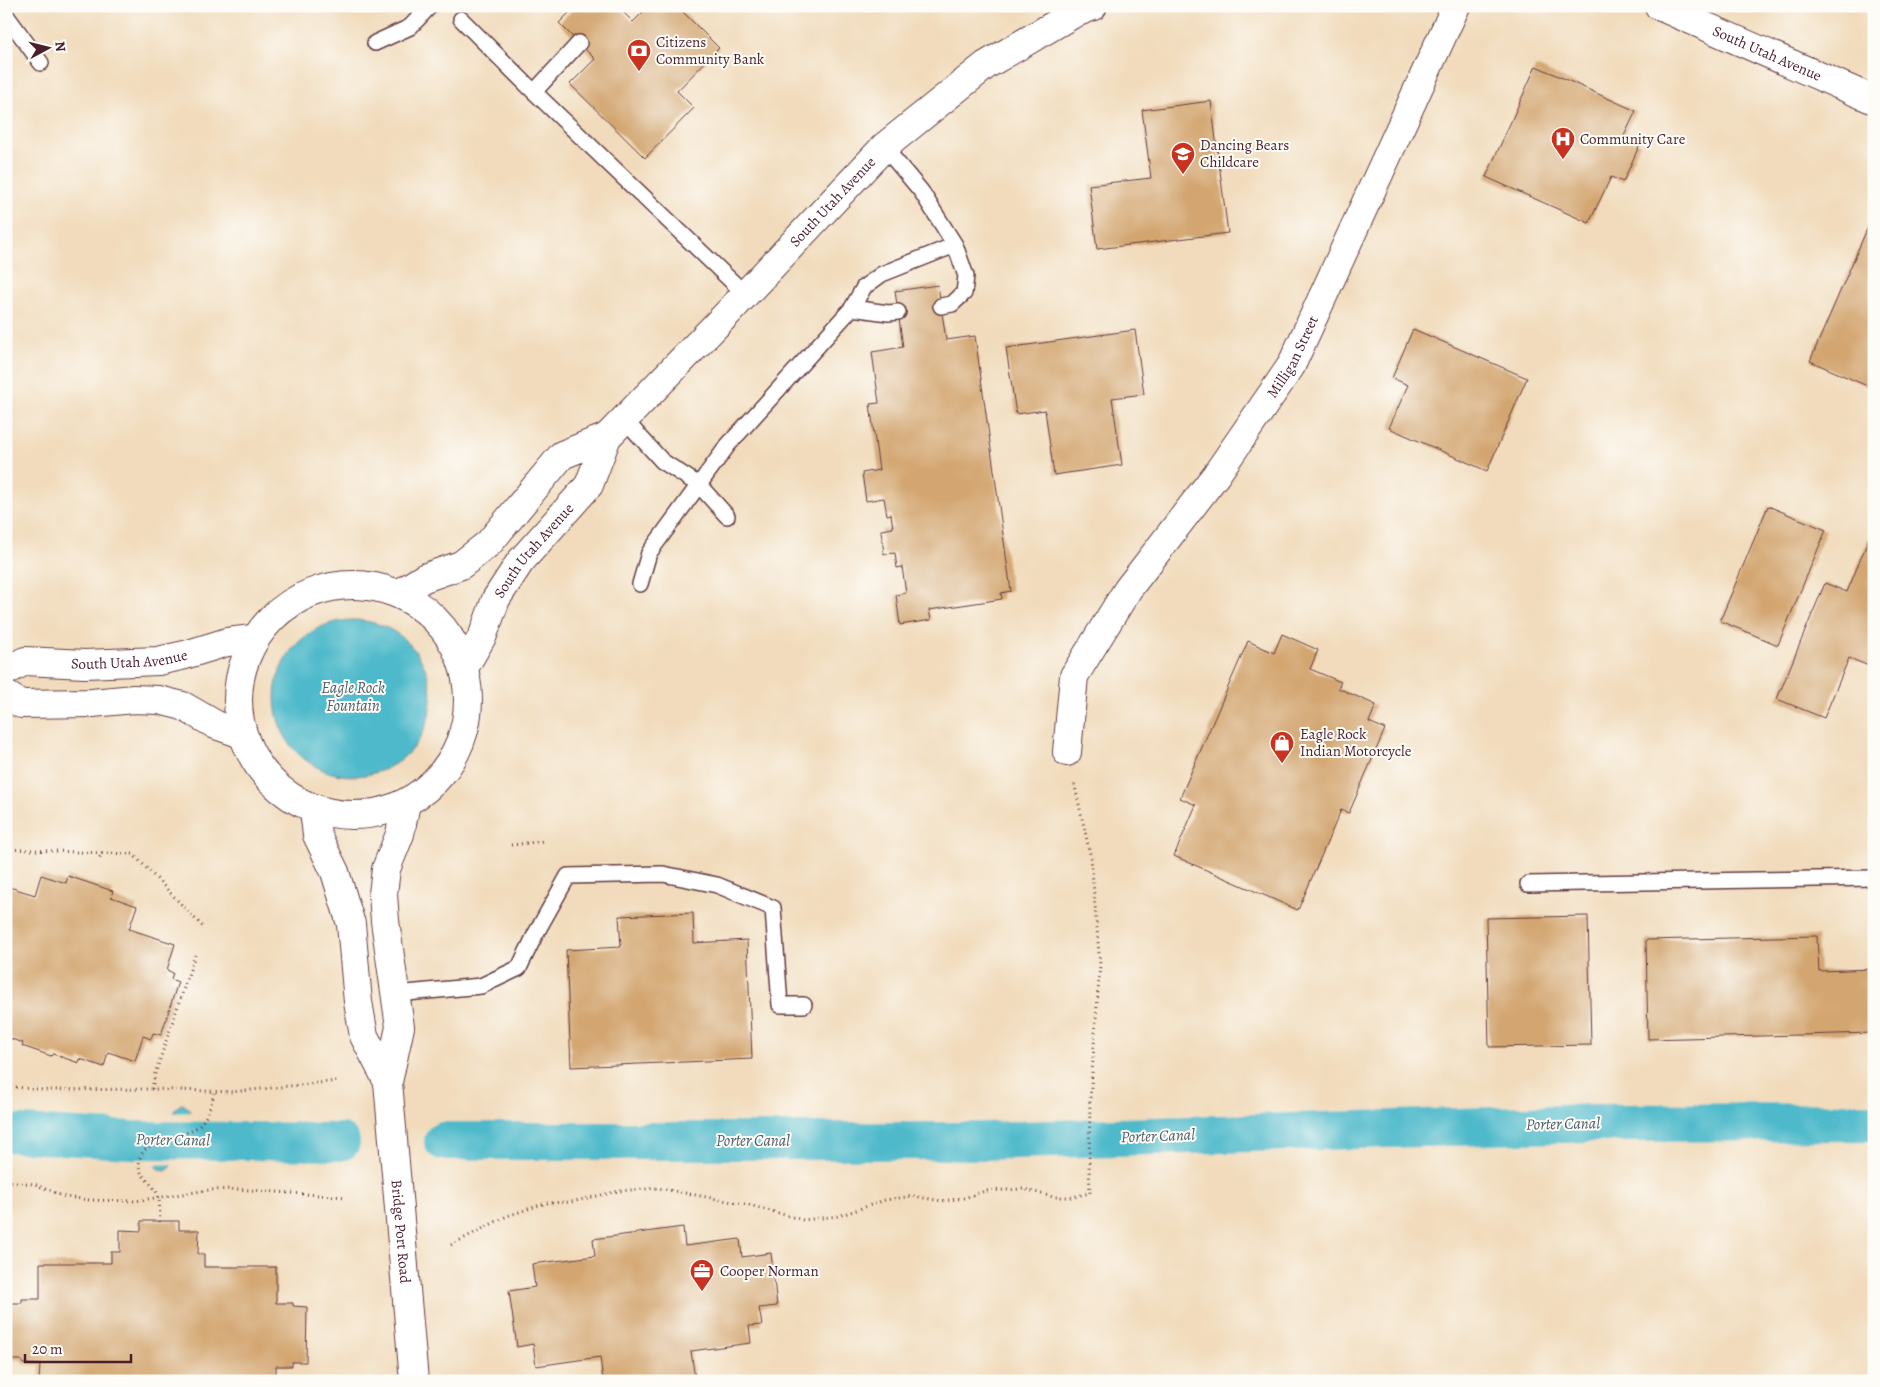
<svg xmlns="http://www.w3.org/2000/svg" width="1880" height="1387" font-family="Alegreya,serif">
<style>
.water{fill:#4eb9ca;stroke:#4c6c7a}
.pier{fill:#f1dbbc}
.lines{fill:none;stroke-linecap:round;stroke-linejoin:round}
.canal{stroke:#4eb9ca;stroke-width:38}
.building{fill:#d3a671}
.lane-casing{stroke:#633b41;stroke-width:18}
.street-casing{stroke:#633b41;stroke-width:30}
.secondary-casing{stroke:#633b41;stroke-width:30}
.path{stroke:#633b41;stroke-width:3;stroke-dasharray:1 4;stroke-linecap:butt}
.lane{stroke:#fff;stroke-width:15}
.street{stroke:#fff;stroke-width:28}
.secondary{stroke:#fff;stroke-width:28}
.labels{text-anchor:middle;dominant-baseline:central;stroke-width:4;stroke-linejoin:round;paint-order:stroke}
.poi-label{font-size:15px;fill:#4a1f2b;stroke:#fdfcf7;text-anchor:start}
.street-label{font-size:15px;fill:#4a1f2b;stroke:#fdfcf7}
.water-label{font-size:16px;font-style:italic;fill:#4c5d6b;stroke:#fdfcf7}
</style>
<rect width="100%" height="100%" fill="#fdfcf7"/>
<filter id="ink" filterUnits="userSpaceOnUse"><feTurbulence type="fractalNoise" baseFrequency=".02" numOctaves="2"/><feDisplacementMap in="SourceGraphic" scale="10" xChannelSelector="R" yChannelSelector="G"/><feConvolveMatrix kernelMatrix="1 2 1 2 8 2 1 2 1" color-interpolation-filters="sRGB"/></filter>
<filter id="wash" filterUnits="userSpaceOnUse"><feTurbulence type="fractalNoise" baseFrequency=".0096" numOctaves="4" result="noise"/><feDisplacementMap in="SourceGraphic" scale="20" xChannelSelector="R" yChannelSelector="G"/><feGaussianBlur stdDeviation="1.12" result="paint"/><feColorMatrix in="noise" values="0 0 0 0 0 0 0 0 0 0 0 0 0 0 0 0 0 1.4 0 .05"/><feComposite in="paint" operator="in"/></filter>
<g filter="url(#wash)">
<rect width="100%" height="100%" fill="#f1dbbc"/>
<path class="water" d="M275 698a78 78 0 1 1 156 0a78 78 0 1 1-156 0Z
M181 1104C187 1105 189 1109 192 1114L180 1129 170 1168 166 1171C158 1170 154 1167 153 1158L167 1142 175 1109Z"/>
<path class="pier" d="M194 1112V1120L182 1130 184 1148 174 1164 151 1165 152 1151 164 1141 161 1131 162 1124 171 1113Z"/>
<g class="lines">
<path class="canal" d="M6 1133 131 1140 341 1142
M443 1141H983L1592 1123 1874 1122"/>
</g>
<g id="blocks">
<path class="building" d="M576 6H617L633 22 649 6H677L719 48 677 91 694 108 645 158 570 84 595 59 559 23Z
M1536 66 1636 111 1624 136 1640 144 1623 182 1611 177 1589 223 1486 177Z
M1211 101 1228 233 1097 249 1089 185 1151 178 1142 110Z
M1874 213V389L1810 361Z
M938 285 946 340 975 336 1011 591 1001 593 1002 599 929 610 931 620 900 625 896 595 906 593 902 567 897 568 895 553 884 554 881 530 893 528 891 514 887 515 884 498 866 501 862 473 879 470 870 404 879 403 872 352 903 347 895 291Z
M1413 329 1527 378 1487 471 1389 428 1408 385 1392 378Z
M1135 330 1144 394 1112 398 1122 465 1054 475 1045 410 1016 414 1006 348Z
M1768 506 1826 530 1778 645 1720 621Z
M1872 531H1874V668L1849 658 1824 718 1777 699 1825 583 1847 592Z
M1282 634 1318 650 1310 669 1341 682 1338 688 1376 705 1369 722 1385 729 1349 813 1341 810 1298 910 1174 856 1196 805 1180 798 1248 641 1274 653Z
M41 875 66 883 68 876 113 891 111 897 137 906 129 929 175 944 167 970 173 973 171 979 178 982 161 1035 153 1033 151 1039 143 1036 135 1061 108 1052 104 1067 80 1059 79 1063 53 1054 51 1056 22 1046 23 1043 6 1037V886L35 895Z
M693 913 694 943 747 940 752 1059 571 1067 566 950 621 947 619 916Z
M1588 916 1591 1045 1489 1047 1486 918Z
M1817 936 1819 971 1874 969V1033L1648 1039 1646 940Z
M141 1221H179V1230H199L198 1254H204V1267H276V1303H293V1306L307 1307 306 1362H292V1366H276V1381H39L40 1365 23 1364 21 1360H8V1303H22V1299H40V1263H111V1252H120V1230L141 1231Z
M683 1227 685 1246 740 1239 742 1257 771 1253 777 1306 759 1308 762 1325 749 1326 751 1343 691 1351 695 1379 680 1381H603L600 1357 536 1366 533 1344 517 1347 509 1291 535 1287 532 1264 595 1256 593 1239Z"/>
</g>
</g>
<g filter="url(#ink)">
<use href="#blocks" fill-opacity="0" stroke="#633b41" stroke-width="1"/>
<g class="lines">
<defs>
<path id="lane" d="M6 15 41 63
M461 19 530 88 745 294
M375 43 410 27 430 6
M534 92 579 43
M884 147 921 191 955 245 966 276 964 293 952 304 941 306
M852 308 888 313 898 312
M624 419 662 461 699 485 727 516
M640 584 649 553 728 445 852 308 864 287 882 274 955 245
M1528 884 1874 878
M396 994 481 986 519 968 535 935 568 876 663 874 717 885 773 908 780 1005H804"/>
<g id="street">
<path id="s1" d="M1067 752 1074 676 1128 589 1216 475 1291 366 1456 6"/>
<path id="s2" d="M406 803 400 834 386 869 383 894 385 921 400 1027 388 1082 414 1381"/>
<path d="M314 810 317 835 335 872 351 924 358 1002 364 1036 388 1082"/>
</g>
<g id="secondary">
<path id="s3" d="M1659 6 1874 100"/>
<circle cx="353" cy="700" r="115"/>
<path d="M400 593 424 578 461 565 489 543 562 455 607 437"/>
<path id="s4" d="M464 668 483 635 496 599 520 562 589 485 607 437 724 317 884 147 986 65 1073 14 1093 6"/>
<path id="s5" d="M6 671 25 661 85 664 158 661 185 655 227 642 253 639"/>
<path d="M6 695 21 704 92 703 134 699 159 700 183 706 216 725 242 734"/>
</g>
</defs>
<use href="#lane" class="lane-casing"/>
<use href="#street" class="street-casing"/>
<use href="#secondary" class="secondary-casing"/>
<path class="path" d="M511 845 544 841
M6 849 102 853 98 861
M102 853 133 854 203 927
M6 1086 43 1090 153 1089 232 1092 338 1081
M152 1089 155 1074 195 955
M6 1181 34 1184 65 1197 90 1200 135 1201 209 1190 236 1189 346 1197
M160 1222C159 1212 161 1199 156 1191 151 1182 140 1177 139 1165 139 1137 181 1140 197 1127 208 1118 211 1105 214 1093
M451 1245 507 1216 546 1203 571 1202 619 1191 658 1188 749 1205 803 1220 839 1216 885 1200 913 1196 942 1201 964 1198 985 1191 1024 1189 1053 1197H1072L1090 1193 1089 1166 1090 1100 1100 965 1091 858 1074 782"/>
<use href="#lane" class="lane"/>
<use href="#street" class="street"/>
<use href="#secondary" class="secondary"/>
</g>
</g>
<defs>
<symbol id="bank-pin" viewBox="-11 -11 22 30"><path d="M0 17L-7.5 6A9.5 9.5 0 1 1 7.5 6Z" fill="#c8321e" stroke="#fdfcf7"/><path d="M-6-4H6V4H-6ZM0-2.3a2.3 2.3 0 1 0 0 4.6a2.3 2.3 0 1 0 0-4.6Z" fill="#fff"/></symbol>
<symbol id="hospital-pin" viewBox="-11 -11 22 30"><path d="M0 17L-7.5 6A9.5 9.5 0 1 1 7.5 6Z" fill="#c8321e" stroke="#fdfcf7"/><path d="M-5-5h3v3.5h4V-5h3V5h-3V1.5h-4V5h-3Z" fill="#fff"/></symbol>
<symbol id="school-pin" viewBox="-11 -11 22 30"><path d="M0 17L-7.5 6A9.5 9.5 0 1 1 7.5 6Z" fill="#c8321e" stroke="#fdfcf7"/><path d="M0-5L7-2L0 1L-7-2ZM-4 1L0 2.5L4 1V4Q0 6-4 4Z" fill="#fff"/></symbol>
<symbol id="shop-pin" viewBox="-11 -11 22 30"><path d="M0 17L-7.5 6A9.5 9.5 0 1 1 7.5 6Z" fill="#c8321e" stroke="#fdfcf7"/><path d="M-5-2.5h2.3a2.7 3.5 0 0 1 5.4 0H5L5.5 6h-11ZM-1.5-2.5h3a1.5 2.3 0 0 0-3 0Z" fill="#fff"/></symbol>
<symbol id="office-pin" viewBox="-11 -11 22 30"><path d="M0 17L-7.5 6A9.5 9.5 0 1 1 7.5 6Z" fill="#c8321e" stroke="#fdfcf7"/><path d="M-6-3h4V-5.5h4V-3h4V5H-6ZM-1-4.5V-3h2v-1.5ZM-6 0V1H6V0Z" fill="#fff"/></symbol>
</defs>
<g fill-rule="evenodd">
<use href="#bank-pin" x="625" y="37" width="28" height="38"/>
<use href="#hospital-pin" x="1549" y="125" width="28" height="38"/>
<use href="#school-pin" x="1169" y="140" width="28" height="38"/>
<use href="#shop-pin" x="1268" y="729" width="28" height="38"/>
<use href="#office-pin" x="688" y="1257" width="28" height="38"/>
</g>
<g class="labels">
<g class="poi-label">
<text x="656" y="42">Citizens<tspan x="656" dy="17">Community Bank</tspan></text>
<text x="1580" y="139">Community Care</text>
<text x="1200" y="145">Dancing Bears<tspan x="1200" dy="17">Childcare</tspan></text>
<text x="1300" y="734">Eagle Rock<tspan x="1300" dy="17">Indian Motorcycle</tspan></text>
<text x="720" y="1271">Cooper Norman</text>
</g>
<g class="street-label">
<text stroke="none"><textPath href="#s3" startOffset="118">South Utah Avenue</textPath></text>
<text stroke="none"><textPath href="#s4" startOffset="601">South Utah Avenue</textPath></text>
<text stroke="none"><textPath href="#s1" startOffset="464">Milligan Street</textPath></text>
<text stroke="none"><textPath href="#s4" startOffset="138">South Utah Avenue</textPath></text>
<text stroke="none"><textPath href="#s5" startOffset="126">South Utah Avenue</textPath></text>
<text stroke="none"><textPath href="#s2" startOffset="435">Bridge Port Road</textPath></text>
</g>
<g class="water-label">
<text x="353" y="688">Eagle Rock<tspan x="353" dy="18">Fountain</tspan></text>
<text transform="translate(1563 1124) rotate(-1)">Porter Canal</text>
<text transform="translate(1158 1136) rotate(-2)">Porter Canal</text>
<text transform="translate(173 1140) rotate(1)">Porter Canal</text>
<text x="753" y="1141">Porter Canal</text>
</g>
</g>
<rect width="1880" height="1387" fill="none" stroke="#fdfcf7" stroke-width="25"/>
<g transform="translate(48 48) rotate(83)" stroke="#fdfcf7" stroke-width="4" paint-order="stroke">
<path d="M0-4L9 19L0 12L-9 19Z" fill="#4a1f2b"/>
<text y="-8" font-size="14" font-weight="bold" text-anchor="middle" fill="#4a1f2b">N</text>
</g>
<path d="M25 1354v8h106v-8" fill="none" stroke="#4a1f2b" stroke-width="2.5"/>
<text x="32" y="1354" font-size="15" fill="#4a1f2b" stroke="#fdfcf7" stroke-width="4" paint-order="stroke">20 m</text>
</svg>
